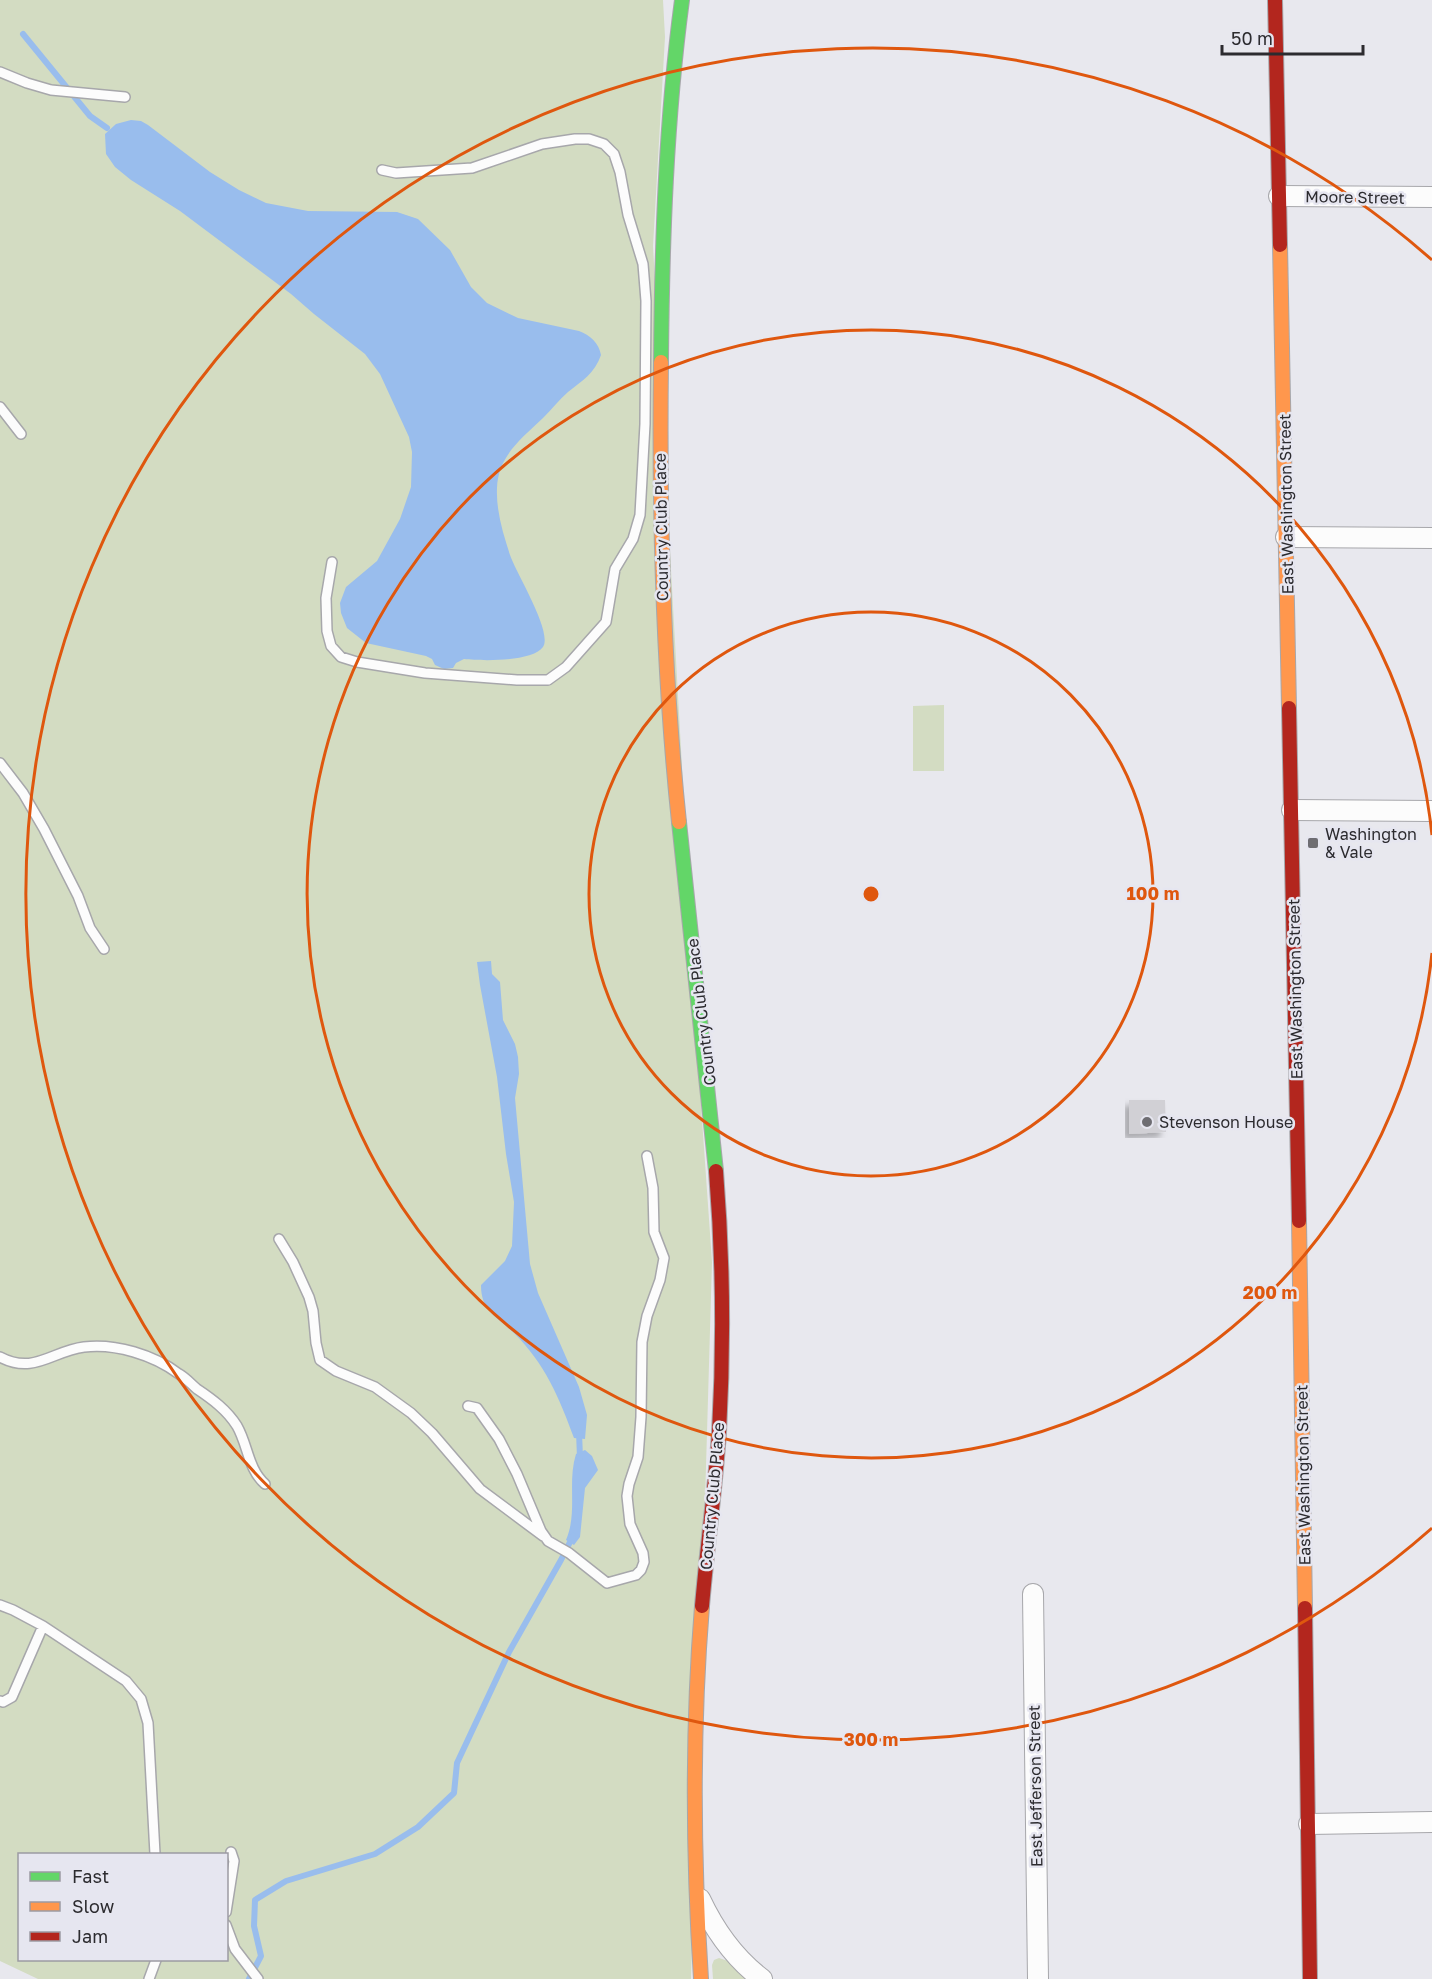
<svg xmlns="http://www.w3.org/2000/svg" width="1432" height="1979" font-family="'Golos Text',sans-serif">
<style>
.green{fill:#d3dcc2;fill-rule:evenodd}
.water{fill:#99bded}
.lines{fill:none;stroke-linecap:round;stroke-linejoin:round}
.stream{stroke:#99bded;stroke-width:6}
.building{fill:#d1d0d5;filter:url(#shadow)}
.lane-casing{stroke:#a7a7ab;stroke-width:12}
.street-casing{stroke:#a7a7ab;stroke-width:22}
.fast-casing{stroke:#a7a7ab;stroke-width:16}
.slow-casing{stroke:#a7a7ab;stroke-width:16}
.jam-casing{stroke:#a7a7ab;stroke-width:16}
.lane{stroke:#fcfcfc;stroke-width:9}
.street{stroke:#fcfcfc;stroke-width:20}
.fast{stroke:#63d668;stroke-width:14}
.slow{stroke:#ff974d;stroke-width:14}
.jam{stroke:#b3261e;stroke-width:14}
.ring{fill:none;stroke:#df570e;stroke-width:3}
.poi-dot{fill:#6e6d72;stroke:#e6e6f0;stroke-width:2}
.labels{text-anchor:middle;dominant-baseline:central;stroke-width:5;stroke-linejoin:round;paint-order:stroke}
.street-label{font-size:16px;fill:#2c2b2f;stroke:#e6e6f0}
.poi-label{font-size:16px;fill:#2c2b2f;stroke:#e6e6f0;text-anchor:start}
.centre{fill:#df570e;stroke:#e6e6f0;stroke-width:3}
.ring-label{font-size:18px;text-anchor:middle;font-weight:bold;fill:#df570e;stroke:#e6e6f0;stroke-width:5;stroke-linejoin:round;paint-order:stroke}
</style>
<defs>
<filter id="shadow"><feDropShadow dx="-5.5" dy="5.5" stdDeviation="3" flood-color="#0004"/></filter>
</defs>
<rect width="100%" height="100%" fill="#e8e8ee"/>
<path class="green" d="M0 0H663L665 37 653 246 700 1091 712 1262 691 1979H38L0 1961ZM20 1854H226V1960H20Z
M944 705V771H913V706Z
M719 1958 728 1961 747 1979H713L712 1965 714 1960Z"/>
<path class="water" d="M131 120 141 121 148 125 210 172 239 190 266 203 308 211 397 212 418 219 450 250 471 287 487 303 518 318 579 331C590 335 599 343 601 355 595 373 582 381 568 392 559 400 551 410 543 418 521 439 498 456 497 488 496 511 503 533 510 555 516 573 553 632 543 647 532 662 482 661 464 659L456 663 453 668 444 669 435 665 432 659 426 656 366 643 347 628 341 613 340 603 346 587 377 561 400 519 411 487 412 452 409 437 380 374 365 354 314 314 291 294 180 211 131 180 115 167 106 154 105 134 116 124Z
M491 961 492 974 500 982 503 1020 515 1044 518 1057 519 1074 515 1098 530 1264 538 1293 579 1387 587 1415 585 1439 574 1438C559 1397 545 1364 514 1333 497 1316 481 1312 481 1285L505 1261 512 1246 514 1202 506 1154 497 1077 480 985 477 962Z
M585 1450 592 1456 598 1470 585 1488 580 1537 574 1545 566 1540C578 1512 567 1483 576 1454Z"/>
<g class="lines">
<path class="stream" d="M23 34 90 116 107 128
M579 1432 580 1458
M249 1979 261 1956 254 1926 255 1900 286 1881 375 1854 418 1827 454 1793 457 1763 509 1652 561 1560 573 1536"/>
</g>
<path class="building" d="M1129 1100H1165L1166 1132 1129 1134Z"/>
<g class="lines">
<defs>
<path id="lane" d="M0 72 27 83 51 90 125 97
M0 407 21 434
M332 562 326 598 327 631 331 646 341 657 357 662 425 673 517 680H548L566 667 606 622 615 569 633 539 640 515 645 424 646 301 643 264 628 215 620 172 614 154 604 144 589 139H575L542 144 472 168 396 173 382 170
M0 763 23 793 44 829 78 896 90 928 104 949
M279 1239 293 1262 309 1297 313 1311 316 1343 320 1360 336 1371 375 1387 411 1413 432 1433 480 1489 543 1536
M0 1357C34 1375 52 1351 84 1347 115 1343 154 1355 179 1374 186 1378 191 1384 197 1389 212 1399 227 1410 237 1426 248 1445 248 1469 265 1484
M468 1406 477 1408 499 1439 517 1474 541 1531 548 1541 569 1553 607 1583 636 1575 641 1570 644 1562 643 1553 630 1524 627 1496 629 1484 638 1457 641 1417 642 1342 647 1316 660 1280 664 1258 654 1232 653 1188 647 1156
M0 1605 13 1610 43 1626 126 1681 141 1699 148 1723 155 1854
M0 1701 3 1702 12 1697 43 1626
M226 1912 234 1861 231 1852
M226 1925 235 1949 258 1979
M149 1979 156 1960"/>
<path id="street" d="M1279 196 1432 197
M1286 537 1432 538
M1292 810 1432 811
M1033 1594 1038 1979
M1309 1824 1432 1822
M700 1899C715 1931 734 1958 762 1979"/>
<path id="fast" d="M661 362C662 241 666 120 682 0
M679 822 716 1171"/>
<path id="slow" d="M1280 245 1289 708
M661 362C659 516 663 669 679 822
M1299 1221 1305 1608
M701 1979C693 1855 692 1730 702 1606"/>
<path id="jam" d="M1275 0 1280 245
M1289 708 1299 1221
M702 1606C707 1548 715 1491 719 1433 724 1345 723 1258 716 1171
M1305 1608 1310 1979"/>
</defs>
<use href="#lane" class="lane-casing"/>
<use href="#street" class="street-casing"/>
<use href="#fast" class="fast-casing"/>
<use href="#slow" class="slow-casing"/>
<use href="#jam" class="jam-casing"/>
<use href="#lane" class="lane"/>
<use href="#street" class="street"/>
<use href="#fast" class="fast"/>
<use href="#slow" class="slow"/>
<use href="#jam" class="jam"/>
</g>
<g class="ring">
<circle cx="871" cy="894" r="282"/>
<path d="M1432 953A564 564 0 1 1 1432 835"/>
<path d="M1432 1528A846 846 0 1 1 1432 260"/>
</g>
<g class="poi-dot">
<rect x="1307" y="837" width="12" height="12" rx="3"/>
<circle cx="1147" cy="1122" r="6"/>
</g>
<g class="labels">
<g class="street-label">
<text transform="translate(1355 197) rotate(1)">Moore Street</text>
<text transform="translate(1286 504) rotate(-91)">East Washington Street</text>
<text transform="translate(661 527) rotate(-91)">Country Club Place</text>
<text transform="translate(1295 989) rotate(-91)">East Washington Street</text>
<text transform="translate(701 1012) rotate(-97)">Country Club Place</text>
<text transform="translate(1303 1475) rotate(-91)">East Washington Street</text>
<text transform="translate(712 1496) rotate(-85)">Country Club Place</text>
<text transform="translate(1035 1786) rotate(-91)">East Jefferson Street</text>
</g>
<g class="poi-label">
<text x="1325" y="834">Washington<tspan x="1325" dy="18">&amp; Vale</tspan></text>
<text x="1159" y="1122">Stevenson House</text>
</g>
</g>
<circle cx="871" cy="894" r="9" class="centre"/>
<g class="ring-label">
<text x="1153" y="900">100 m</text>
<text x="1270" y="1299">200 m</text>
<text x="871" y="1746">300 m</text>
</g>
<rect x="18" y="1853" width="210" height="108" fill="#e6e6f0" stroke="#9c9ba3" stroke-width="1.5"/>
<rect x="30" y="1872" width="30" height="9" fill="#63d668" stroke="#9c9ba3" stroke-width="1.5"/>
<text x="72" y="1883" font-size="18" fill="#2c2b2f">Fast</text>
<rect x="30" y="1902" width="30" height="9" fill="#ff974d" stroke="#9c9ba3" stroke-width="1.5"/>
<text x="72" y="1913" font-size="18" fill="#2c2b2f">Slow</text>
<rect x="30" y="1932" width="30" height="9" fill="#b3261e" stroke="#9c9ba3" stroke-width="1.5"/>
<text x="72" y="1943" font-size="18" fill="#2c2b2f">Jam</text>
<path d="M1222 45v9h141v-9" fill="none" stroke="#2c2b2f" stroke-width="3"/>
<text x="1231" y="45" font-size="18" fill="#2c2b2f" stroke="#e6e6f0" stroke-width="4.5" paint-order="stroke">50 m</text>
</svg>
